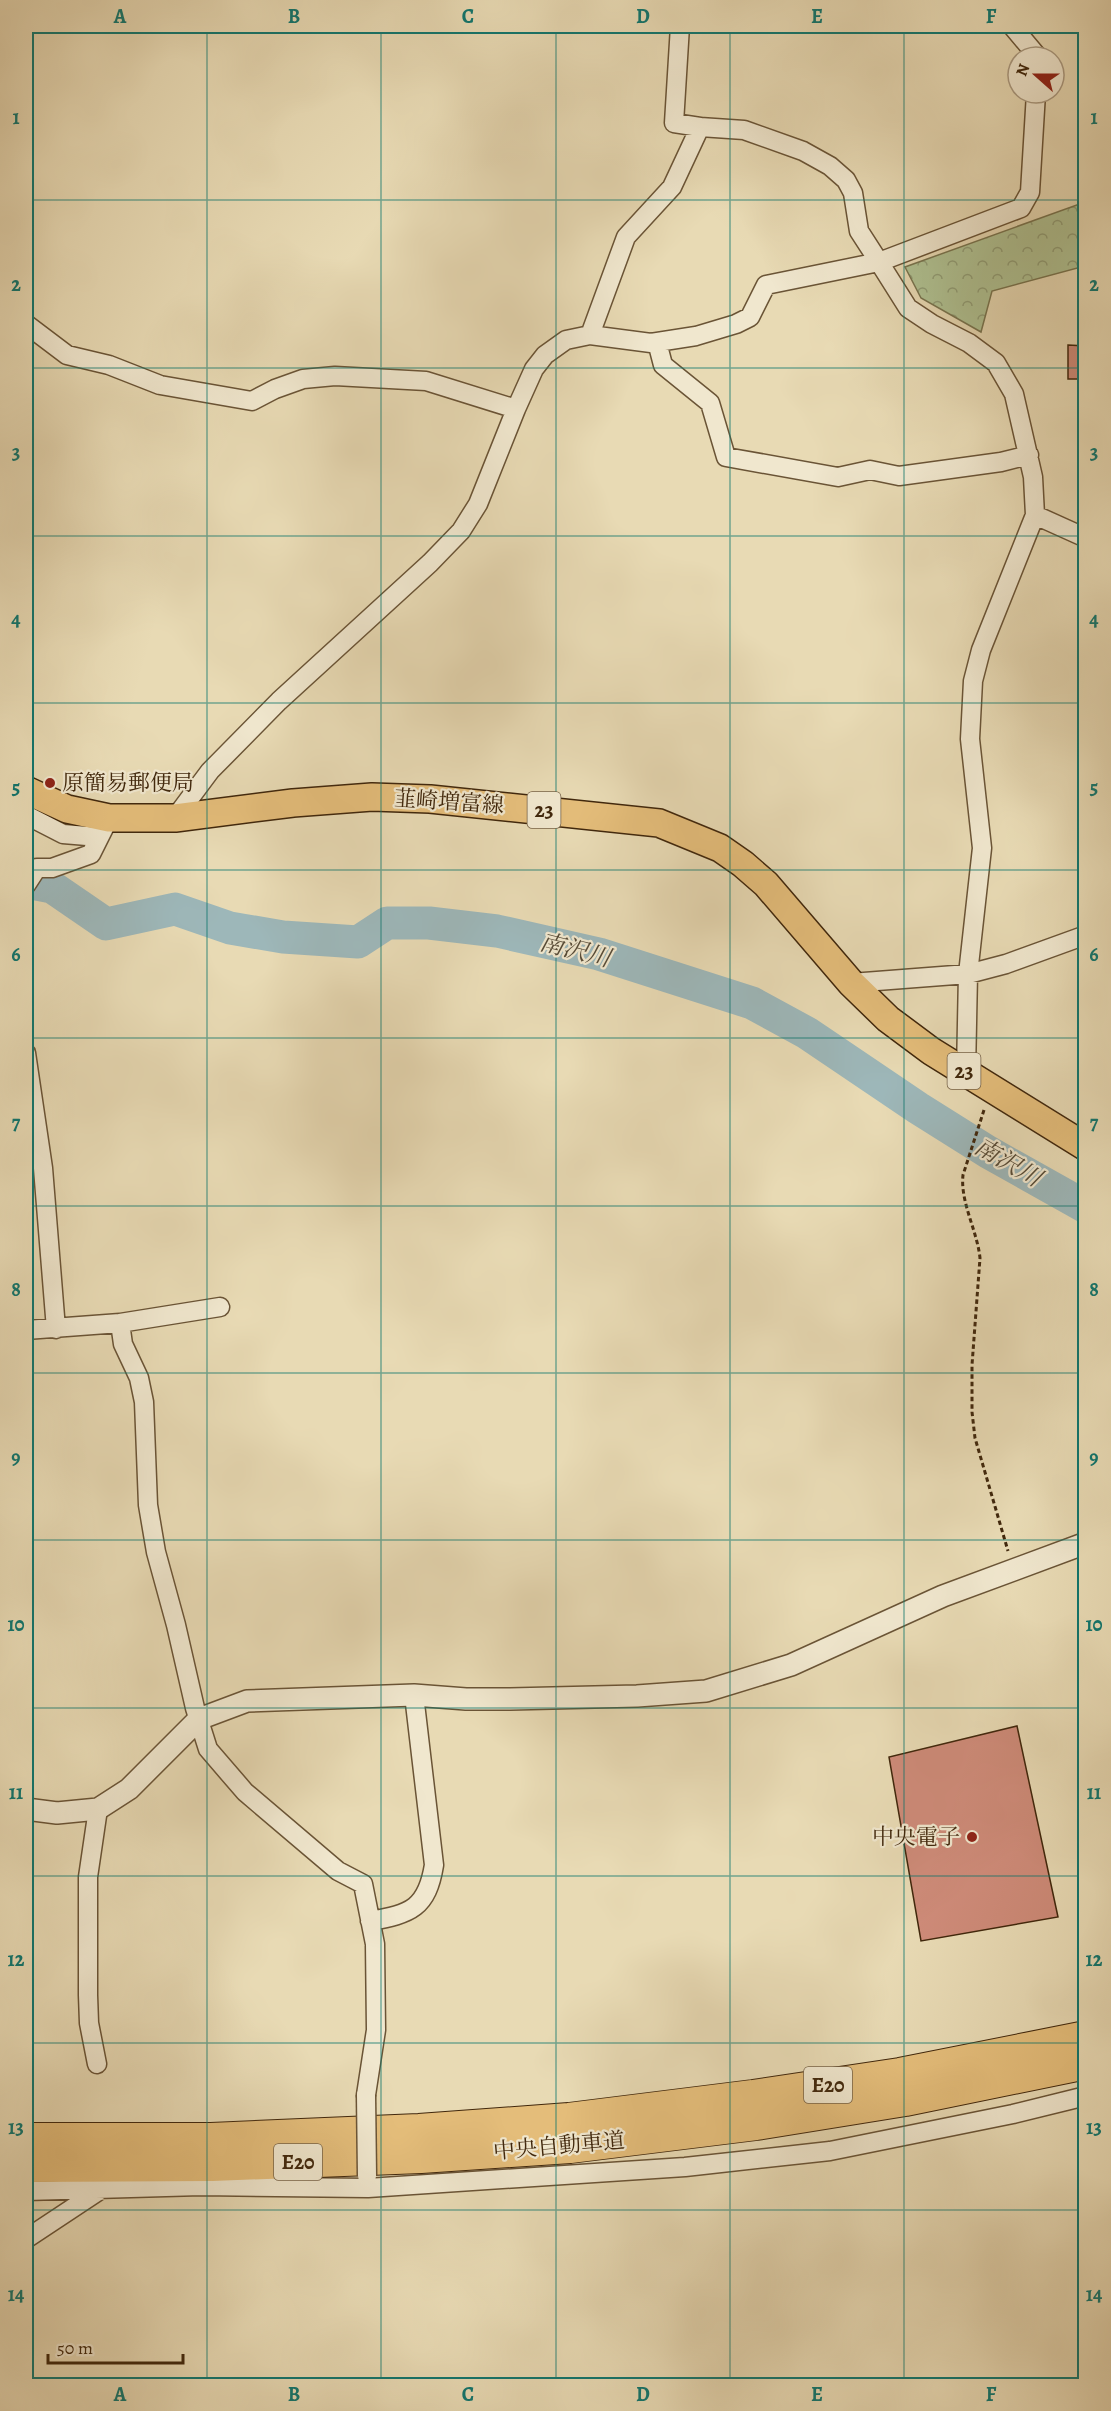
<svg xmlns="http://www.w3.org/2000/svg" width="1111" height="2411" font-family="Alegreya,'Noto Serif JP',serif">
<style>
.forest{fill:url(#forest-crowns);stroke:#78744f;stroke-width:1.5}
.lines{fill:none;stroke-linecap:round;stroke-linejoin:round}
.river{stroke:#9db7b9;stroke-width:33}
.building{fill:#ce8b79;stroke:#40270c;stroke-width:1.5}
.minor-casing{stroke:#6a5436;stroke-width:21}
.tertiary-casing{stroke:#6a5436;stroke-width:24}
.primary-casing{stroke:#40270c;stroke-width:30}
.motorway-casing{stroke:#40270c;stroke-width:34}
.path{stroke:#40270c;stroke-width:3;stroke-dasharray:4.5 3;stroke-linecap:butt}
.minor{stroke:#f0e7ce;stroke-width:18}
.tertiary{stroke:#f0e7ce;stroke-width:21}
.primary{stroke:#e4bd7a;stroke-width:27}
.motorway{stroke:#e4bd7a;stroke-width:32}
.minor-bridge-casing{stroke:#6a5436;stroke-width:21;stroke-linecap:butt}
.minor-bridge{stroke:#f0e7ce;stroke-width:18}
.grid{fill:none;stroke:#0f766e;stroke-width:1.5;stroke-opacity:0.55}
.poi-dot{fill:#8f2418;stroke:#f0e7ce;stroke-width:2}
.labels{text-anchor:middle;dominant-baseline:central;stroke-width:4.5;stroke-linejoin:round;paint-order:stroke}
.shield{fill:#f0e7ce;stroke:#756146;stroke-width:1.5}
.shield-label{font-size:21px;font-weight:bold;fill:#40270c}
.poi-label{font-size:22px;fill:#40270c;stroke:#f0e7ce;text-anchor:start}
.street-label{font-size:22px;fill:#40270c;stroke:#f0e7ce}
.water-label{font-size:24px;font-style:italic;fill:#574b37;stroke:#f0e7ce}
.neatline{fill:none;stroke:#0f766e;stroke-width:2}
.grid-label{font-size:20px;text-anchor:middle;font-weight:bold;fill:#0f766e}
</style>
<defs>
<pattern id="forest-crowns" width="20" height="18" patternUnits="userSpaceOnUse" patternTransform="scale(1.5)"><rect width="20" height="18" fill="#afc192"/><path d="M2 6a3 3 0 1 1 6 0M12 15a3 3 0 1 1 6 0" fill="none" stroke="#909d76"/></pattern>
</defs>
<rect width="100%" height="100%" fill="#e8dab4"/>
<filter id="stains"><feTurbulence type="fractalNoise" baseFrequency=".00333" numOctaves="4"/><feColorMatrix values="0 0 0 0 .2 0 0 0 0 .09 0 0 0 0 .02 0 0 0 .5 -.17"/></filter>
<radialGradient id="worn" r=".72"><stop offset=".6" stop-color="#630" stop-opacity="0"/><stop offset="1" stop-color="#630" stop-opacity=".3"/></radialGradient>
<path class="forest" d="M1085 202V266L992 291 981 332 921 298 905 267Z"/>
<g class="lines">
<path class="river" d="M26 882 52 887 106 924 175 909 230 928 283 937 358 942 387 923H429L497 931 599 954 752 1003 807 1033 918 1108 988 1152 1086 1207"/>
</g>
<path class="building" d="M1068 345 1086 346V379H1068Z
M1017 1726 1058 1917 921 1941 889 1757Z"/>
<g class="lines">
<defs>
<path id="minor" d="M1012 26 1038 57
M700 127 744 130 803 151 830 166 846 180 853 193 859 231 879 262 1021 208 1030 192 1036 93
M26 324 67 355 109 365 160 385 252 401 275 389 303 379 335 376 426 381 516 409
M590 335 626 237 672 187 700 127 674 123 680 26
M657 342 663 365 710 403 726 457 838 477 870 470 899 476 1001 462 1029 455
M1035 515 1086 538
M26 815 63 834 99 837
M175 818 210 771 279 701 430 563 461 531 478 504 516 409 534 369 545 355 566 340 590 335 651 343 696 336 736 324 750 317 766 285 879 262 908 308 932 324 969 343 996 363 1014 394 1033 477 1035 515 981 650 973 681 970 739 982 848 968 974 966 1072
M26 885 37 868H52L91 854 109 818
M851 983 968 974 1006 964 1086 935
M26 1053 43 1168 56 1329
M120 1323 220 1307
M26 1330 120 1323 123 1344 139 1378 144 1402 148 1505 156 1552 176 1625 195 1708 208 1749 245 1792 338 1871 363 1884 375 1944 376 2030 366 2095
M370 1921C411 1914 427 1908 434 1865L414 1695
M97 2064 89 2023 88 1995V1877L98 1809
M26 2191 201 2186 368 2188 685 2167 830 2151 1013 2114 1086 2096
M26 2239 100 2190"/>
<path id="tertiary" d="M26 1809 57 1813 98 1809 129 1789 199 1719 247 1701 414 1695 466 1699H510L637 1696 706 1691 791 1665 943 1596 1086 1543"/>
<path id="primary" d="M26 790 67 809 109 818H175L293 803 372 797 430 799 659 823 720 848 743 864 766 884 851 983 888 1019 931 1051 1086 1147"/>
<path id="motorway" d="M26 2139H211L419 2130 569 2119 753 2096 900 2074 1086 2037
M26 2166 212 2165 421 2157 570 2147 756 2124 905 2100 1086 2063"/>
</defs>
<use href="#minor" class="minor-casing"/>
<use href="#tertiary" class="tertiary-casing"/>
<use href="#primary" class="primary-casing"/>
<use href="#motorway" class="motorway-casing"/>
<path class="path" d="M984 1110 963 1175C960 1202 977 1230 980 1258L972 1365V1412L975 1438 1008 1551"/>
<use href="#minor" class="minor"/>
<use href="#tertiary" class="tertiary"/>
<use href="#primary" class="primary"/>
<use href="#motorway" class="motorway"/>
<defs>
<path id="minor-bridge" d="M366 2095 367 2176"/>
</defs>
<use href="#minor-bridge" class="minor-bridge-casing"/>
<use href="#minor-bridge" class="minor-bridge"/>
</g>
<path class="grid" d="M207 26V2386M381 26V2386M556 26V2386M730 26V2386M904 26V2386M26 200H1086M26 368H1086M26 536H1086M26 703H1086M26 870H1086M26 1038H1086M26 1206H1086M26 1373H1086M26 1540H1086M26 1708H1086M26 1876H1086M26 2043H1086M26 2210H1086"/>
<g class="poi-dot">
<circle cx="50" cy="783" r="6"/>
<circle cx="972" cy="1837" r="6"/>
</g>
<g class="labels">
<g class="shield">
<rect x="527.5" y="792" width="33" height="36" rx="4.5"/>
<rect x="947.5" y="1053" width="33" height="36" rx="4.5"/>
<rect x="804" y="2067" width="48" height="36" rx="4.5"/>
<rect x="274" y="2144" width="48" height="36" rx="4.5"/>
</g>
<g class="shield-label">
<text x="544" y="810">23</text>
<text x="964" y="1071">23</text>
<text x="828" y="2085">E20</text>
<text x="298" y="2162">E20</text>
</g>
<g class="poi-label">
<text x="62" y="783">原簡易郵便局</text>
<text x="960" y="1837" text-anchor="end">中央電子</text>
</g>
<g class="street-label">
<text transform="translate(449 802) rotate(4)">韮崎増富線</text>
<text transform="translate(559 2146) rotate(-5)">中央自動車道</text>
</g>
<g class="water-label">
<text transform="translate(575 950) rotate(14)">南沢川</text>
<text transform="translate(1008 1162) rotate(30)">南沢川</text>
</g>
</g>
<rect width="1111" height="2411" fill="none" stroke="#e8dab4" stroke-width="66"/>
<g transform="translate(1036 75) rotate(291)"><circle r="28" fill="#f0e7ce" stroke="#aa9a80" stroke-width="1.5"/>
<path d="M0-4.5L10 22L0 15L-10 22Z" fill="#8f2418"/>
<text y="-9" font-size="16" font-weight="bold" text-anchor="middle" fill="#40270c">N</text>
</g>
<path d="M48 2354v9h135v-9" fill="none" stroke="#40270c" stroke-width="3"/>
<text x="57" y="2354" font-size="18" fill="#40270c" stroke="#f0e7ce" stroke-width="4.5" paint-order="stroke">50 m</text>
<rect x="33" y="33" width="1045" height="2345" class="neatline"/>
<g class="grid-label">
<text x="120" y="23">A</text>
<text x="294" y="23">B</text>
<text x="468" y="23">C</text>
<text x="643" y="23">D</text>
<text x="817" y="23">E</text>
<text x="991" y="23">F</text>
<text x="16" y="124">1</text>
<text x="1094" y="124">1</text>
<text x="16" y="291">2</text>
<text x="1094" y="291">2</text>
<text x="16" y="459">3</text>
<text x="1094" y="459">3</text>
<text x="16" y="626">4</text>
<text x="1094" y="626">4</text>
<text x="16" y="794">5</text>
<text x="1094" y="794">5</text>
<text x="16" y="961">6</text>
<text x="1094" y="961">6</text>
<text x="16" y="1129">7</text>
<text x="1094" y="1129">7</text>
<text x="16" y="1296">8</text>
<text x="1094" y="1296">8</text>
<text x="16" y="1464">9</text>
<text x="1094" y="1464">9</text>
<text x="16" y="1631">10</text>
<text x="1094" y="1631">10</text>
<text x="16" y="1799">11</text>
<text x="1094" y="1799">11</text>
<text x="16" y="1966">12</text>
<text x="1094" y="1966">12</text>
<text x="16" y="2134">13</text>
<text x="1094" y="2134">13</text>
<text x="16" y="2301">14</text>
<text x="1094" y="2301">14</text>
<text x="120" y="2401">A</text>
<text x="294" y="2401">B</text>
<text x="468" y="2401">C</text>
<text x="643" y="2401">D</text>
<text x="817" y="2401">E</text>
<text x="991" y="2401">F</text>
</g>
<rect width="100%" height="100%" filter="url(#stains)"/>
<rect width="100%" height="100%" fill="url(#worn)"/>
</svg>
